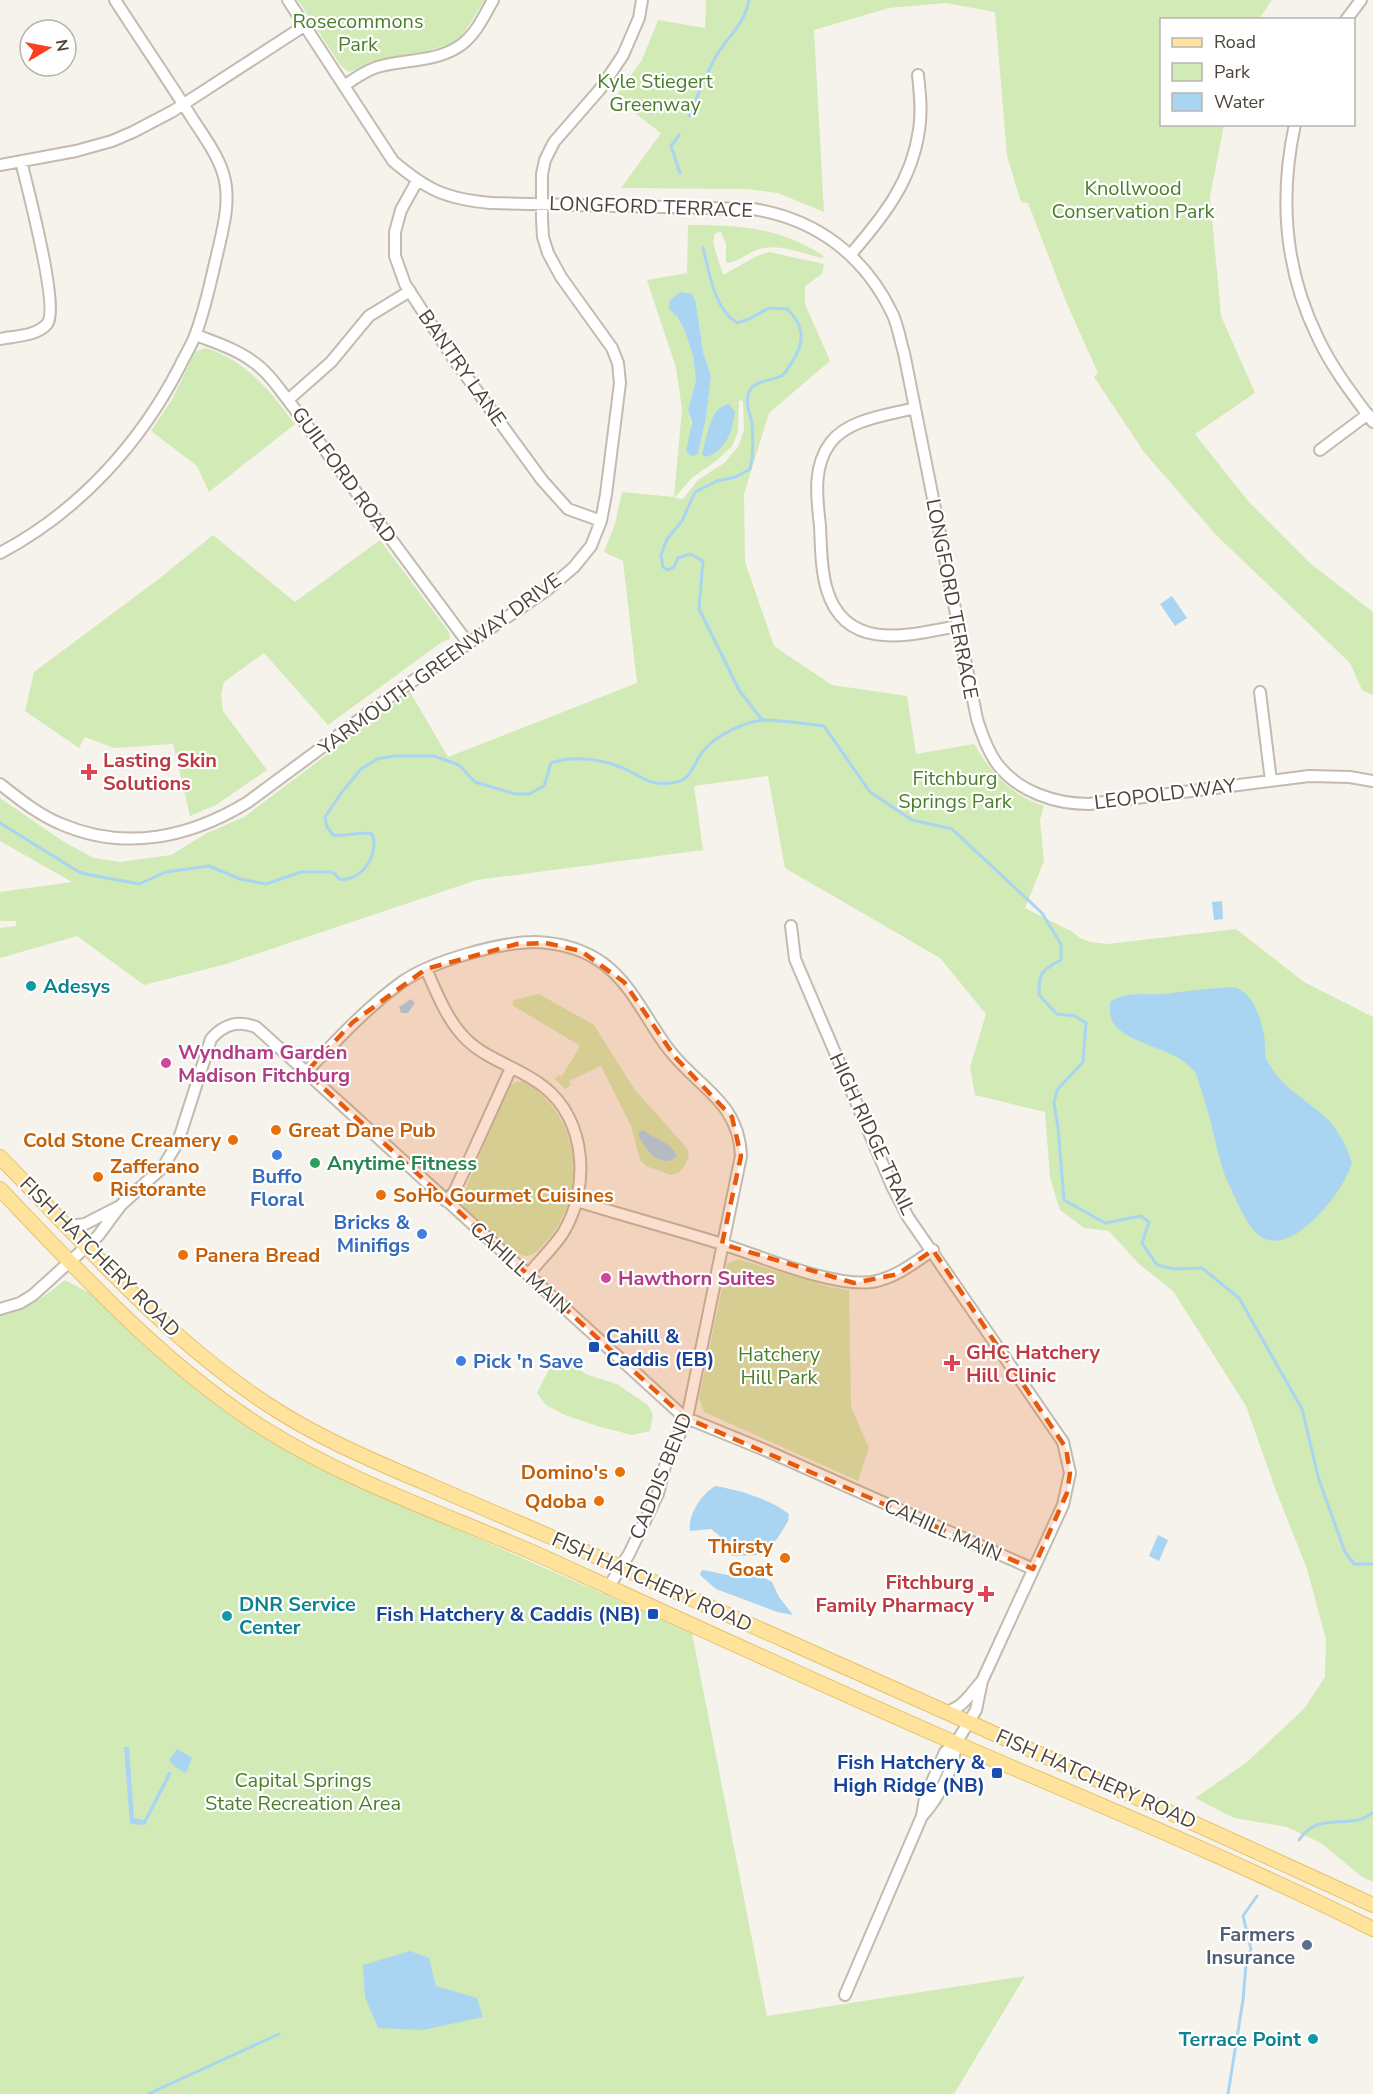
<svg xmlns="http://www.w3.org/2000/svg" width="1373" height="2094" font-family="'Nunito Sans',sans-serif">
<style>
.green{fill:#d2eab5;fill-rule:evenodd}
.water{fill:#a9d4f2}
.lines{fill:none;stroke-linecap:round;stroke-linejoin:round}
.stream{stroke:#a9d4f2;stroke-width:3}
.minor-casing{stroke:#c2bbae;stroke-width:14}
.major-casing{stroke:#e6c16a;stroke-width:16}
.minor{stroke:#fff;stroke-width:10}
.major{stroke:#ffe39c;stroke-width:14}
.marked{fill:#e8590c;fill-opacity:0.2;stroke:#e8590c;stroke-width:4.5;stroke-dasharray:12 8;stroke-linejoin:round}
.health-dot{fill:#e0444e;stroke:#fff;stroke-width:2}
.culture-dot{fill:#0f9aa8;stroke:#fff;stroke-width:2}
.hotel-dot{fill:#d1479c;stroke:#fff;stroke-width:2}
.food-dot{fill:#e8710a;stroke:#fff;stroke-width:2}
.shop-dot{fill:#3f7fe0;stroke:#fff;stroke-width:2}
.leisure-dot{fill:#2e9e5b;stroke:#fff;stroke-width:2}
.transit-dot{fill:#1a4fb4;stroke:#fff;stroke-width:2}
.service-dot{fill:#5c6f8a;stroke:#fff;stroke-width:2}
.labels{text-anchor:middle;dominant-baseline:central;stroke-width:4.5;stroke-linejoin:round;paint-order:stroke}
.park-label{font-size:20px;fill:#4a7f2a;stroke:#fff}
.street-label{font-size:20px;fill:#4b4439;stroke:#fff}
.health-label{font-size:20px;font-weight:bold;fill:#be3a42;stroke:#fff;text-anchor:start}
.culture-label{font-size:20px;font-weight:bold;fill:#0d838f;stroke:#fff;text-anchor:start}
.hotel-label{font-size:20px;font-weight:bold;fill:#b23c85;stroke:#fff;text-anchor:start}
.food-label{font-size:20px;font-weight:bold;fill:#c56008;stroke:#fff;text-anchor:start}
.leisure-label{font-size:20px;font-weight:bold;fill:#27864d;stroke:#fff;text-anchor:start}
.shop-label{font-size:20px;font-weight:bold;fill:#366cbe;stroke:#fff}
.transit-label{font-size:20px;font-weight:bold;fill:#164399;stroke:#fff;text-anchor:end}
.service-label{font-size:20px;font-weight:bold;fill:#4e5e75;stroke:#fff;text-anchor:end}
</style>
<rect width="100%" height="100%" fill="#f6f3ec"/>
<path class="green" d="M298 0H485L461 37 452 43 425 52 372 62 349 72 341 66Z
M706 0H1272L1259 19 1162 20V124L1224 125 1210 197 1221 316 1255 393 1195 434 1248 501 1310 563 1373 612V695L1362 690 1350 663 1216 535 1144 452 1094 377 1098 373 1067 304 1028 203 1021 202 1007 156 995 12 946 3 889 8 814 30 824 212 778 193 747 189 621 188 661 133 615 98 642 60 658 20 705 28Z
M688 225C740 225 780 227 825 257L821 258C801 253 779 243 759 249 748 253 739 261 728 263L726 262V244L721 232 715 233 713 243 723 275 757 256 769 252 824 264 822 274 805 286V304L830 361 769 413 744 494 745 562 774 646 832 685 907 696 916 754 974 744C991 773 1011 795 1044 806L1040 820 1044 861 1025 908 1071 931 1080 938 1090 942 1108 944 1236 929 1304 982 1373 1017V1882L1362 1877 1321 1843 1287 1827 1234 1818 1195 1798 1247 1762 1304 1709 1325 1677 1326 1639 1307 1569 1275 1488 1246 1406 1173 1291 1139 1264 1109 1231 1084 1228 1060 1210 1050 1178 1045 1112 975 1095 970 1067 986 1014 940 958 785 868 768 776 694 786 703 850 477 880 226 964 144 985 77 936 0 958V928L16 926V921H0V892L72 882 0 841V798L64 842 94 858 120 862 171 855 207 833 244 817 410 692 448 757 637 683 623 561 604 552 615 524 622 492 674 497 682 409 676 368 647 280 687 273ZM696 303 703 352 711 376 706 418 698 454 688 410 696 380 693 356 685 331 677 316ZM739 400 743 401 744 430 738 447 724 463 698 480 683 499 674 498 693 477 716 461 732 446 738 432Z
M206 348C248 362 269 390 295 424L209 492 197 466 151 431 173 398 195 352Z
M213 535 295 602 380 540 449 632 450 639 442 642 328 725 264 653 224 682 221 695 223 711 267 770 216 805 190 816 173 744 114 748 85 737 79 748 25 711 34 672 160 578Z
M539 994 594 1025 635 1090 687 1148 689 1155 685 1166 678 1173 671 1175 646 1166 640 1160 631 1126 601 1066 569 1081 571 1085 565 1089 555 1079 558 1075 562 1076 580 1046 512 1005 514 1000Z
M522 1081C547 1094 565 1119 571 1146 579 1179 568 1220 544 1244 535 1254 531 1259 517 1254L465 1208 462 1202 464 1192 509 1086 516 1082Z
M738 1259 830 1287 849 1290 851 1407 869 1448 858 1481 704 1412 699 1398 727 1264Z
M65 1280 99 1298 168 1365 235 1417 425 1515 692 1633 767 2016 1025 1976 954 2094H0V1316C29 1309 42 1298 65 1280Z
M553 1361 568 1362 588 1375 617 1384 648 1405 653 1415 650 1431 632 1435 597 1426 565 1415 546 1405 537 1393Z"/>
<path class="water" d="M680 292 692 294 696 303 703 352 711 376 706 418 698 454 692 456 686 451 692 423 688 410 696 380 693 356 685 331 677 316 669 309V301Z
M729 404 735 412C732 432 726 451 706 457L702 454 703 450C708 434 710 407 729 404Z
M1172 596 1187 618 1175 626 1160 604Z
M1222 901 1223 919 1214 920 1212 902Z
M1235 987C1256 996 1262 1021 1265 1042 1265 1048 1264 1055 1267 1060 1279 1085 1303 1098 1323 1115 1338 1128 1346 1145 1352 1163 1344 1188 1319 1219 1297 1233 1265 1252 1252 1233 1239 1206 1234 1195 1228 1184 1224 1173 1215 1145 1211 1117 1201 1089 1199 1084 1198 1077 1195 1072 1176 1047 1130 1046 1114 1024 1109 1017 1110 1009 1110 1002 1127 990 1145 996 1165 994 1188 991 1211 988 1235 987Z
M411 999 415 1003 408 1013H401L399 1007Z
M643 1130C655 1139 671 1142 677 1156 663 1171 643 1149 638 1134Z
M715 1486C739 1490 770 1499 789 1514L788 1521 781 1533 768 1551 759 1555 732 1556 723 1549 719 1535 711 1529 690 1531C688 1514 701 1495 715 1486Z
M1158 1535 1168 1540 1159 1561 1149 1556Z
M703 1570 742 1578 752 1576 763 1577 772 1582 779 1597 793 1615 777 1612 716 1589 700 1575 701 1571Z
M124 1747H129L134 1818 144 1820 169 1771 172 1773 145 1825 130 1824Z
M177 1749 192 1758 186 1773 175 1767 169 1760Z
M410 1951 429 1958 436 1986 477 1998 483 2017 423 2030 378 2028 365 1997 363 1965Z"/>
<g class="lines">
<path class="stream" d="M689 116C697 98 704 78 714 60 725 38 744 27 749 0
M679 135 671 146 680 173
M703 248C709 271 714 309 737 323L749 319 769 308 787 309C805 326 805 342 792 362 788 367 786 374 781 376 771 381 754 380 749 392 744 405 751 413 752 424 753 438 754 455 750 469L736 477 717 481 695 492 682 521 667 539 661 555 663 567 668 570 674 567 678 558 690 554 703 561 699 609 739 690 762 720
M0 823 79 872C99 878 119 879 139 884L166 872 209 866 240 879 266 884 301 872H331L335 874 339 879C361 883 380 854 372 834 360 831 347 837 333 835L327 827 325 817 342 792 361 769 377 759 395 756H434L459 765 475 782 515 794H529L544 786 551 763C574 755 601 759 623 768 641 776 649 786 670 783 694 781 691 765 704 750 715 736 746 721 764 720 783 720 804 724 824 726L870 792 912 820 952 829 1042 913 1061 944V960C1040 971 1039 973 1039 995L1057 1014 1075 1016 1086 1023 1083 1062 1057 1090 1054 1103 1058 1128 1064 1200 1105 1223 1141 1216 1149 1222 1142 1243 1157 1265 1174 1269 1202 1268 1239 1298 1302 1409 1319 1480 1345 1552 1354 1564H1373
M1299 1840C1319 1809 1352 1832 1373 1812
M148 2094 279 2034
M1228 2094 1243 2000 1246 1965 1251 1949 1243 1916 1257 1896"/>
<defs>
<path id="minor" d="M288 0 393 161C427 190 446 199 491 203L753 209C816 219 864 255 892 313 898 325 900 340 904 353L977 719C982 735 988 752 998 765 1019 792 1056 804 1089 804L1309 776 1350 777 1373 781
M1346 20 1361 0
M344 86C355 78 368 69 381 66 408 59 437 62 461 45 476 34 484 16 493 0
M1295 124C1279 198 1284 269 1318 338 1332 368 1353 395 1373 422
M0 165 76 151 112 141 133 132 173 111 304 26
M417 181 401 210 395 232V256L405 284 453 358 542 480 568 509 601 521
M851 254C883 217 912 181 919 130 922 112 920 93 918 75
M196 335C214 342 236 349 252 361 267 371 277 386 288 400L468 643
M0 339C15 336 37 336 47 324 60 309 27 186 21 161
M288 400 331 362 369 316 410 291
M915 408C888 415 849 419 831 442 812 467 817 498 820 526 821 547 821 570 827 590 846 653 910 635 957 626
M1320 450 1368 414
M0 553C78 512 140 444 180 366 185 355 192 345 196 333 205 309 210 284 216 259 222 232 232 201 223 173 217 154 203 135 192 118 167 78 140 39 115 0
M1260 692 1271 781
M0 784C19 799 39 815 61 824 126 852 191 837 248 802L398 691 547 590 574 567 591 546 601 521 606 494 620 383 618 363 612 348 561 277 548 253 543 237 542 219V174L545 160 554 142 601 88 623 55 639 18 642 0
M791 926 795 959 892 1186 908 1217 1063 1442 1070 1473 1063 1505 982 1681 976 1710 956 1743 945 1752 925 1798 922 1816 845 1995
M426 969C437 993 447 1021 467 1040 489 1061 521 1068 544 1087 587 1120 590 1189 563 1233 553 1248 539 1261 528 1275
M306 1072C337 1040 366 1008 402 982 432 961 500 942 536 942 560 943 585 950 604 964 634 987 647 1022 670 1051 699 1088 739 1102 741 1156L687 1418 665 1466 658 1494 629 1554 608 1588
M446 1201 454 1192 466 1167 511 1068
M577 1201C625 1216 674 1229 722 1244 763 1257 832 1287 872 1282 895 1278 914 1263 933 1250
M68 1226 85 1224 118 1207
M0 1309 20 1303 33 1295 98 1236 121 1205 163 1167 178 1142 211 1039C224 1024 238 1020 256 1027L306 1072 684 1417 765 1450 1033 1569
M946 1712C964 1707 970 1694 982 1681
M923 1815C940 1796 954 1768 956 1743"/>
<path id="major" d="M0 1157C85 1244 165 1337 267 1404 318 1438 374 1461 430 1485 496 1514 562 1541 627 1570 876 1681 1126 1791 1373 1905
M0 1189C81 1274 163 1364 263 1428 352 1484 454 1517 550 1560 694 1626 837 1692 983 1755 1114 1811 1245 1865 1373 1929"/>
</defs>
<use href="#minor" class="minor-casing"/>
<use href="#major" class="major-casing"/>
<use href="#minor" class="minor"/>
<use href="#major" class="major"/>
</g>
<path class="marked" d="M546 943 581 951 624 982 675 1057 732 1117 741 1156 722 1244 854 1283 898 1274 933 1250 1066 1448 1070 1473 1067 1493 1033 1569 684 1417 306 1072 353 1022 426 969 517 944Z"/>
<g class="health-dot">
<path d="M86 763h6v6h6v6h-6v6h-6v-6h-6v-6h6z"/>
<path d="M949 1354h6v6h6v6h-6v6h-6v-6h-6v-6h6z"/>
<path d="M983 1585h6v6h6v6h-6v6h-6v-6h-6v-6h6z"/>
</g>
<g class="culture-dot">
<circle cx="31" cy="986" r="6"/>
<circle cx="227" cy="1616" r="6"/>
<circle cx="1313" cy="2039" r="6"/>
</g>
<g class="hotel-dot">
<circle cx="166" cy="1063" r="6"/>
<circle cx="606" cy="1278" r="6"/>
</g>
<g class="food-dot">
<circle cx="276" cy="1130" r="6"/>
<circle cx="233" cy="1140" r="6"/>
<circle cx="98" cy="1177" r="6"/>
<circle cx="381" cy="1195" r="6"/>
<circle cx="183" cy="1255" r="6"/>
<circle cx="620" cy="1472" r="6"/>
<circle cx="599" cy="1501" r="6"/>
<circle cx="785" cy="1558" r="6"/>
</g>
<g class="shop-dot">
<circle cx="277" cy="1155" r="6"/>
<circle cx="422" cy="1234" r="6"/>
<circle cx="461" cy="1361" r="6"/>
</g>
<circle class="leisure-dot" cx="315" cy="1163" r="6"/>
<g class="transit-dot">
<rect x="588" y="1341" width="12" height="12" rx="3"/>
<rect x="647" y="1608" width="12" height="12" rx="3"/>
<rect x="991" y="1767" width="12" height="12" rx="3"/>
</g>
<circle class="service-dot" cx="1307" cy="1945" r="6"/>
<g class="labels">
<g class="park-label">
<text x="358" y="21">Rosecommons<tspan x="358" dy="23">Park</tspan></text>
<text x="655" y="81">Kyle Stiegert<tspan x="655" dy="23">Greenway</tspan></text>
<text x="1133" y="188">Knollwood<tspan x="1133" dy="23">Conservation Park</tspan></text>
<text x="955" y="778">Fitchburg<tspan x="955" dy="23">Springs Park</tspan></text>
<text x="779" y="1354">Hatchery<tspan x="779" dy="23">Hill Park</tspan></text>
<text x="303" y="1780">Capital Springs<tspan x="303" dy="23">State Recreation Area</tspan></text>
</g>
<g class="street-label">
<text transform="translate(651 207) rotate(2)">LONGFORD TERRACE</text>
<text transform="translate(462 368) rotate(55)">BANTRY LANE</text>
<text transform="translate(344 475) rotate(54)">GUILFORD ROAD</text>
<text transform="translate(952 599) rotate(79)">LONGFORD TERRACE</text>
<text transform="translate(440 664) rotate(-36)">YARMOUTH GREENWAY DRIVE</text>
<text transform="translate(1165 794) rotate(-7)">LEOPOLD WAY</text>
<text transform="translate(872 1134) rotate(65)">HIGH RIDGE TRAIL</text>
<text transform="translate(100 1257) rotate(45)">FISH HATCHERY ROAD</text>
<text transform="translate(520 1268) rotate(42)">CAHILL MAIN</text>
<text transform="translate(661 1476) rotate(-68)">CADDIS BEND</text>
<text transform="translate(943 1530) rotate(24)">CAHILL MAIN</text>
<text transform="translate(652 1582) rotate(24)">FISH HATCHERY ROAD</text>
<text transform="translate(1096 1779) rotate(24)">FISH HATCHERY ROAD</text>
</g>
<g class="health-label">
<text x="103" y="760">Lasting Skin<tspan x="103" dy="23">Solutions</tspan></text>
<text x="966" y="1352">GHC Hatchery<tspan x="966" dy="23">Hill Clinic</tspan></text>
<text x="974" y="1582" text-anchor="end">Fitchburg<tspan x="974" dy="23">Family Pharmacy</tspan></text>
</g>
<g class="culture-label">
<text x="43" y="986">Adesys</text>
<text x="239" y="1604">DNR Service<tspan x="239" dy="23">Center</tspan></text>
<text x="1301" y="2039" text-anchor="end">Terrace Point</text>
</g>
<g class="hotel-label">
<text x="178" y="1052">Wyndham Garden<tspan x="178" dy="23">Madison Fitchburg</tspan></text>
<text x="618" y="1278">Hawthorn Suites</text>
</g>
<g class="food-label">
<text x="288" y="1130">Great Dane Pub</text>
<text x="221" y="1140" text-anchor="end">Cold Stone Creamery</text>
<text x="110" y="1166">Zafferano<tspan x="110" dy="23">Ristorante</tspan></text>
<text x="393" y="1195">SoHo Gourmet Cuisines</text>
<text x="195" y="1255">Panera Bread</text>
<text x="608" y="1472" text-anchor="end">Domino's</text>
<text x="587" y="1501" text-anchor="end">Qdoba</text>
<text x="773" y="1546" text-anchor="end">Thirsty<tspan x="773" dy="23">Goat</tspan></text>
</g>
<g class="leisure-label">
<text x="327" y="1163">Anytime Fitness</text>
</g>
<g class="shop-label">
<text x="277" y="1176">Buffo<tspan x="277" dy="23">Floral</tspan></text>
<text x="410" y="1222" text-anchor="end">Bricks &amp;<tspan x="410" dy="23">Minifigs</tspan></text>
<text x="473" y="1361" text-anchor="start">Pick 'n Save</text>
</g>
<g class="transit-label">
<text x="606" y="1336" text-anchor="start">Cahill &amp;<tspan x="606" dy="23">Caddis (EB)</tspan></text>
<text x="641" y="1614">Fish Hatchery &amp; Caddis (NB)</text>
<text x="985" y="1762">Fish Hatchery &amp;<tspan x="985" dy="23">High Ridge (NB)</tspan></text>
</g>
<g class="service-label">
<text x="1295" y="1934">Farmers<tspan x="1295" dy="23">Insurance</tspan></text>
</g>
</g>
<rect x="1160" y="18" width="195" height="108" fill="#ffffff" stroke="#b7b4b0" stroke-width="1.5"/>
<rect x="1172" y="38" width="30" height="9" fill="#ffe39c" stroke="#b7b4b0" stroke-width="1.5"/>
<text x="1214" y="48" font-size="18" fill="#4b4439">Road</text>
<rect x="1172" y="63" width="30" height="18" fill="#d2eab5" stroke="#b7b4b0" stroke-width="1.5"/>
<text x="1214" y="78" font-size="18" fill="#4b4439">Park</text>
<rect x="1172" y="93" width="30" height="18" fill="#a9d4f2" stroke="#b7b4b0" stroke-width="1.5"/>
<text x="1214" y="108" font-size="18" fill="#4b4439">Water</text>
<g transform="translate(48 48) rotate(80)"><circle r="28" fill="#ffffff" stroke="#b7b4b0" stroke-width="1.5"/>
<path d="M0-4.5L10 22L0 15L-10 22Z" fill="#fc3f1d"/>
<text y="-9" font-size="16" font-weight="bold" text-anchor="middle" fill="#4b4439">N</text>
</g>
</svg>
